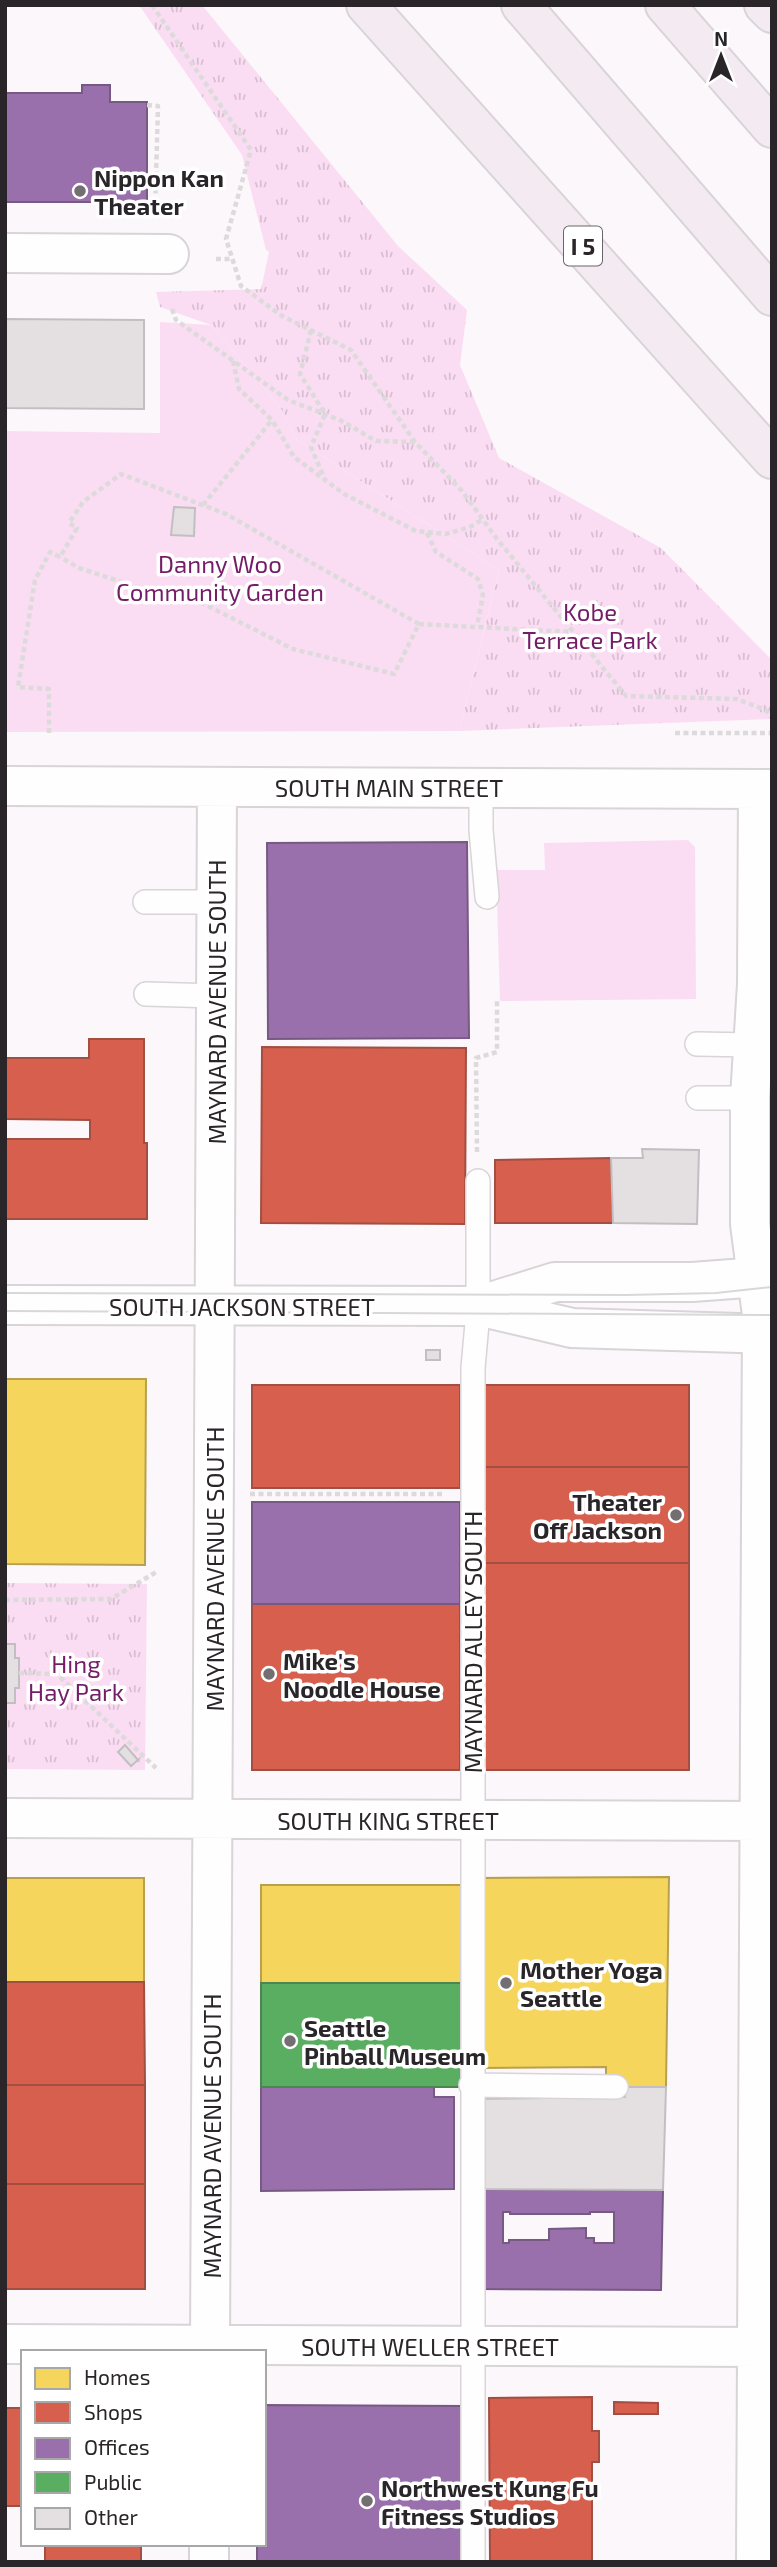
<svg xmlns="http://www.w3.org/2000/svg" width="777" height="2567" font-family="'Exo 2',sans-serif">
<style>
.grass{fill:url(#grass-tufts)}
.garden{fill:#fbddf3}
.homes{fill:#f6d55c;stroke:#b8a04c;stroke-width:2}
.shops{fill:#d6604d;stroke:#a24e42;stroke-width:2}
.offices{fill:#9970ab;stroke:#775a84;stroke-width:2;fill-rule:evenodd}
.public{fill:#5aae61;stroke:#4b8550;stroke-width:2}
.building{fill:#e4e0e2;stroke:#c2bec1;stroke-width:2}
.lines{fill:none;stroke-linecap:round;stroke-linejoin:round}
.lane-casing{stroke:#d8d4d7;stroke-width:26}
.street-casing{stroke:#d8d4d7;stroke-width:42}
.secondary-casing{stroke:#d8d4d7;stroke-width:42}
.highway-casing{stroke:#d8d4d7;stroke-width:42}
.path{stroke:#dcdadb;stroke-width:4.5;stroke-dasharray:5 3.5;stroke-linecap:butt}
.lane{stroke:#fffefe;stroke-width:23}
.street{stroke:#fffefe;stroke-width:38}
.secondary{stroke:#fffefe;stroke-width:38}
.highway{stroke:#f4ebf2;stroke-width:38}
.tram{stroke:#d9d8d9;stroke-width:2}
.poi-dot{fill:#736e72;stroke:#fff;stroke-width:2.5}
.labels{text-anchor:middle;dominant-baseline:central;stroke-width:7;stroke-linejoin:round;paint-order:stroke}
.shield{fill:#fff;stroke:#696668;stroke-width:2}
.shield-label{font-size:23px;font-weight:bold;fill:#292528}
.poi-label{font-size:24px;font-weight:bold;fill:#292528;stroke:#fff;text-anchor:start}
.park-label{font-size:24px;fill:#741c66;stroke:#fff}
.street-label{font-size:24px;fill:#292528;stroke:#fff}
</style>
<defs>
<pattern id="grass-tufts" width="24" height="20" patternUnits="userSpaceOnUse" patternTransform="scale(1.75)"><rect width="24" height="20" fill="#fbddf3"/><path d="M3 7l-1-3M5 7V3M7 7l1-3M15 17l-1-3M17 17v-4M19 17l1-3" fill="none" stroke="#d7bed0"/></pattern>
</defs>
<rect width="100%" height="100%" fill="#fcf7fa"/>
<path class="grass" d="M139 5H202L398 246 467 310 460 365 499 458 661 548 772 660V719L459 731 499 570 297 440 280 407 211 325 160 307 156 292 261 289 269 252 266 250 242 155Z
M5 1583 147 1584 145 1770 5 1769Z"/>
<path class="garden" d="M160 322 211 325 280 407 297 440 499 570 459 731 5 732V431L160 433Z
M688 840 695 847 696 999 500 1001 496 870H545L544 843Z"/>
<path class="homes" d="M5 1379H146L145 1565 5 1564Z
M669 1877 666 2087H626L606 2079V2067L479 2068 480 1878Z
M5 1878H144V1982H5Z
M261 1885H463V1983H261Z"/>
<path class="shops" d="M89 1039H144V1143H147V1219H5V1139H90V1120L5 1119V1058H89Z
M262 1047 466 1048 465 1224 261 1223Z
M611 1158 613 1223H495V1160Z
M252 1385H460V1488H252Z
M484 1385H689V1467H484Z
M484 1467H689V1563H484Z
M484 1563H689V1770H484Z
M252 1604H460V1770H252Z
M5 1982H144L145 2085H5Z
M5 2085H145V2184H5Z
M5 2184H145V2289H5Z
M592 2397V2431H599V2462H592V2562H490L489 2398Z
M614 2402 658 2403V2414H614Z
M5 2408H23V2506H5Z
M45 2544H141V2562H45Z"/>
<path class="offices" d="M82 85H110V102H147V202H5V93H82Z
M467 842 469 1038 268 1039 267 843Z
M252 1502H460V1604H252Z
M261 2087H434V2097H454V2189L261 2191Z
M478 2189 663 2190 661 2290 479 2289ZM503 2212H510V2214H590V2212H614V2243H594V2238H586V2228L549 2229V2240H509V2243H503Z
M264 2405 464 2406 463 2562H257V2544H264Z"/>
<path class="public" d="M261 1983H463V2087H261Z"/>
<path class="building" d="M5 319 144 320V409L5 408Z
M174 507 195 508 194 536 171 535Z
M642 1149 699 1150 697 1224 613 1223 611 1158H643Z
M426 1350H440V1360H426Z
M5 1644H15V1658H19V1688H15V1703H5Z
M125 1745 138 1760 131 1766 118 1752Z
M626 2087H666L663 2190 478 2189 475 2099 625 2097Z"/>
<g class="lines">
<defs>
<path id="lane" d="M481 787V830L487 897
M145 902H216
M146 994 216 996
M697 1044 754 1045
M698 1098H750
M471 2085 616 2087
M473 2562V1368L478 1312V1181"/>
<path id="street" d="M5 253 169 254
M5 786 772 789
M5 1818 772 1821
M5 2344 772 2347
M210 2352 217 787
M209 2562V2544
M756 2562 762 1315 750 1224V1098L757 984 758 789"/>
<path id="secondary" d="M5 1305 478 1306 572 1328 772 1334
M478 1306 555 1282H692L772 1276"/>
<path id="highway" d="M366 5 772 459
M521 5 772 296
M665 5 772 128
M764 5 772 13"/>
</defs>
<use href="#lane" class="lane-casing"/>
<use href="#street" class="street-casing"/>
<use href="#secondary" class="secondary-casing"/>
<use href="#highway" class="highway-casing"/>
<path class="path" d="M152 5 251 150 226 239 241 286 282 316 351 350 415 442 462 491 497 539 626 696 737 699 766 710 772 718
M147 105 158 106 155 212
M216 259H232
M172 309 176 320 288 400 340 420 376 441 415 442
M311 330 300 374 325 414 311 447 325 480
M233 361 239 389 272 420 294 457 344 494 416 531 446 534 470 527 483 519
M203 505 272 420
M427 533 436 552 478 579 483 595 477 626
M419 624 572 632
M49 733V689L18 687 35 580 50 552 60 557 77 528 69 523 83 502 121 474 226 514 419 624 394 674 293 649 186 595 137 587 79 568 60 557
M675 733H772
M477 1152 476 1058 497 1052V998
M250 1494H444
M5 1600 111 1599 158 1571
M19 1673 57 1674 156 1768"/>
<use href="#lane" class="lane"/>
<use href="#street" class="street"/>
<use href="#secondary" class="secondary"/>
<use href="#highway" class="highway"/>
<path class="tram" d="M5 1293 626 1295 716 1293 772 1287
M5 1311 772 1315"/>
</g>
<g class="poi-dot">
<circle cx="80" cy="191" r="7"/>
<circle cx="676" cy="1515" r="7"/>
<circle cx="269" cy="1674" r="7"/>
<circle cx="506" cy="1983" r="7"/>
<circle cx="290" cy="2041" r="7"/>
<circle cx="367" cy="2501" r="7"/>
</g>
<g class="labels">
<rect class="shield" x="564" y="226.5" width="38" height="39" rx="5"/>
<g class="shield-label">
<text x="583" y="246">I 5</text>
</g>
<g class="poi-label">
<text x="94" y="177">Nippon Kan<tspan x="94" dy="28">Theater</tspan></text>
<text x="662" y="1501" text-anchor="end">Theater<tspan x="662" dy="28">Off Jackson</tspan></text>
<text x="283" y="1660">Mike's<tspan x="283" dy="28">Noodle House</tspan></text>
<text x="520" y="1969">Mother Yoga<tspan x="520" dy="28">Seattle</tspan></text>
<text x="304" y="2027">Seattle<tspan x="304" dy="28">Pinball Museum</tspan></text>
<text x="381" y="2487">Northwest Kung Fu<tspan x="381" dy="28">Fitness Studios</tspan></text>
</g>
<g class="park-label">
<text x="220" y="563">Danny Woo<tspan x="220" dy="28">Community Garden</tspan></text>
<text x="590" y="611">Kobe<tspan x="590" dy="28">Terrace Park</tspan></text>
<text x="76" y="1663">Hing<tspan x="76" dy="28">Hay Park</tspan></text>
</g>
<g class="street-label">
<text x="389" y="787">SOUTH MAIN STREET</text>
<text transform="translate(216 1002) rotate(-90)">MAYNARD AVENUE SOUTH</text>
<text x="242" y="1306">SOUTH JACKSON STREET</text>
<text transform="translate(214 1569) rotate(-90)">MAYNARD AVENUE SOUTH</text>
<text transform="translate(472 1642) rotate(-90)">MAYNARD ALLEY SOUTH</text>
<text x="388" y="1820">SOUTH KING STREET</text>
<text transform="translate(211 2136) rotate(-90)">MAYNARD AVENUE SOUTH</text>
<text x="430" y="2346">SOUTH WELLER STREET</text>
</g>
</g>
<rect width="777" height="2567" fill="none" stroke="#292528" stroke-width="14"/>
<rect x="21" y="2350" width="245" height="196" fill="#ffffff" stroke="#a9a8a9" stroke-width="2"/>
<rect x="35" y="2368" width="35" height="21" fill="#f6d55c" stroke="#a9a8a9" stroke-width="2"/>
<text x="84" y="2385" font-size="21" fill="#292528">Homes</text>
<rect x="35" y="2402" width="35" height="21" fill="#d6604d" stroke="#a9a8a9" stroke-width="2"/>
<text x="84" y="2420" font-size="21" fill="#292528">Shops</text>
<rect x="35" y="2438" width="35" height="21" fill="#9970ab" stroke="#a9a8a9" stroke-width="2"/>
<text x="84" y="2455" font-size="21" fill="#292528">Offices</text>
<rect x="35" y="2472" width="35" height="21" fill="#5aae61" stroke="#a9a8a9" stroke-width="2"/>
<text x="84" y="2490" font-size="21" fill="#292528">Public</text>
<rect x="35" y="2508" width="35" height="21" fill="#e4e0e2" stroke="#a9a8a9" stroke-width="2"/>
<text x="84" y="2525" font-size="21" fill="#292528">Other</text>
<g transform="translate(721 56)" stroke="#ffffff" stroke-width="5" paint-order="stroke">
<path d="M0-5L12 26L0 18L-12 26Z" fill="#292528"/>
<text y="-10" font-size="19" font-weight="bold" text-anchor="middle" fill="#292528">N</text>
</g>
</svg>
